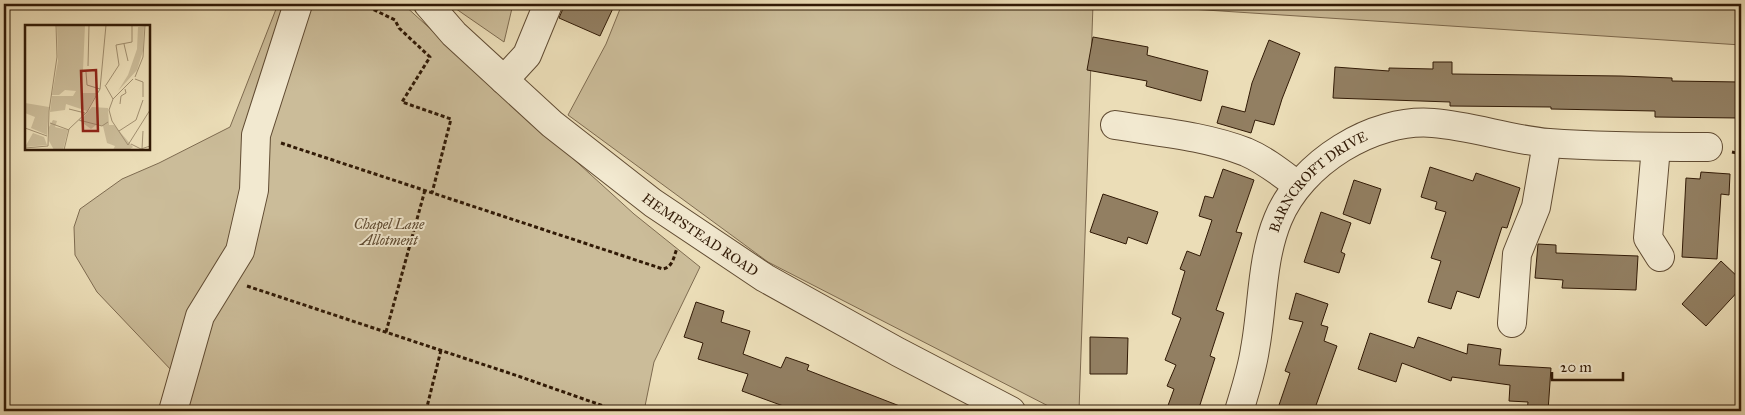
<svg xmlns="http://www.w3.org/2000/svg" width="1745" height="415" font-family="'IM FELL Great Primer',serif">
<style>
.green{fill:#cbbc99;stroke:#7e6b50}
.building{fill:#927f62;stroke:#311a06}
.lines{fill:none;stroke-linecap:round;stroke-linejoin:round}
.minor-casing{stroke:#604b32;stroke-width:30}
.path{stroke:#311a06;stroke-width:3;stroke-dasharray:4 2.5;stroke-linecap:butt}
.minor{stroke:#f2e9d0;stroke-width:28}
.labels{text-anchor:middle;dominant-baseline:central;stroke-width:4;stroke-linejoin:round;paint-order:stroke}
.street-label{font-size:14px;fill:#311a06;stroke:#f2e9d0}
.park-label{font-size:14px;font-style:italic;fill:#5f4b32;stroke:#f2e9d0}
.inset-road{fill:none;stroke:#a18f70;stroke-width:1}
.view{fill:#8f2418;fill-opacity:0.15;stroke:#8f2418;stroke-width:2.5}
.inset-edge{fill:none;stroke:#311a06;stroke-width:2.5}
</style>
<rect width="100%" height="100%" fill="#ebddb7"/>
<filter id="stains"><feTurbulence type="fractalNoise" baseFrequency=".004" numOctaves="4"/><feColorMatrix values="0 0 0 0 .2 0 0 0 0 .09 0 0 0 0 .02 0 0 0 .5 -.17"/></filter>
<radialGradient id="worn" r=".72"><stop offset=".6" stop-color="#630" stop-opacity="0"/><stop offset="1" stop-color="#630" stop-opacity=".3"/></radialGradient>
<path class="green" d="M278 4H403L634 214 700 267 654 362 644 411H164L173 372 97 292 75 255 74 227 80 209 122 179 159 163 230 127Z
M449 4H513L504 42Z
M622 4H1093L1079 411H1058L768 262 568 115 606 44Z
M1114 4H1741V45Z"/>
<path class="building" d="M565 4H615L600 36 559 18Z
M1093 37 1148 47 1147 55 1208 71 1201 101 1146 86 1147 81 1087 70Z
M1269 40 1300 53 1282 99 1274 125 1255 120 1251 133 1217 123 1222 106 1245 112 1252 83Z
M1433 62H1452V74L1621 76 1672 78V81L1740 82 1739 118 1655 117V111L1551 109V107L1450 106V102L1333 98 1335 67 1389 71V68L1433 69Z
M1430 167 1473 181 1476 173 1520 188 1507 228 1502 227 1479 298 1457 291 1451 309 1428 302 1441 261 1431 258 1446 212 1435 209 1437 202 1421 197Z
M1223 169 1254 180 1236 232 1242 233 1216 310 1224 313 1210 356 1215 358 1198 411H1166L1174 389 1167 386 1176 365 1165 360 1181 318 1172 314 1185 271 1180 269 1187 251 1200 256 1212 220 1199 216 1205 196 1213 198Z
M1701 172 1730 174 1729 195 1721 194 1717 259 1682 257 1686 178 1700 179Z
M1354 180 1381 189 1370 224 1343 214Z
M1103 194 1158 212 1147 244 1128 237 1126 244 1090 232Z
M1321 212 1351 223 1341 252 1345 254 1339 273 1304 262Z
M1538 244 1556 245V253L1638 256 1636 290 1562 288 1563 280 1535 278Z
M1721 261 1741 280V288L1706 326 1682 304Z
M1296 293 1328 304 1321 325 1328 327 1324 341 1337 346 1314 411H1277L1290 373 1285 371 1303 322 1289 319Z
M696 302 724 311 721 322 750 331 743 354 781 368 786 357 809 365 807 370 910 410V411H797L742 391 748 374 698 359 703 343 684 337Z
M1370 333 1414 348 1418 337 1467 354 1468 344 1501 349 1499 365 1551 368 1548 411H1527L1528 402 1509 401 1510 385 1452 377 1451 381 1402 363 1396 382 1358 369Z
M1090 337 1128 338 1127 374H1090Z"/>
<g class="lines">
<defs>
<g id="minor">
<path id="s1" d="M428 4 454 34 552 124 653 203 765 278 898 352 1011 411"/>
<path d="M504 80 527 55 548 4"/>
<path d="M1115 125C1158 132 1205 136 1246 152 1265 160 1281 173 1297 185"/>
<path d="M1656 147 1648 238 1660 257"/>
<path d="M1512 323 1517 254 1536 207 1547 143"/>
<path d="M173 411 200 316 240 251 254 190 256 135 298 4"/>
<path id="s2" d="M1239 411C1245 391 1252 370 1255 349 1263 306 1261 260 1278 219 1301 163 1373 118 1433 123 1473 126 1510 140 1549 143 1602 147 1655 147 1708 147"/>
</g>
</defs>
<use href="#minor" class="minor-casing"/>
<path class="path" d="M362 4 395 20 399 28 430 57 402 102 451 119 432 193
M281 143 663 269C673 267 674 256 677 248
M1732 152 1741 154
M247 286 518 376 615 410
M386 332 425 190
M426 411 441 350"/>
<use href="#minor" class="minor"/>
</g>
<g class="labels">
<g class="street-label">
<text stroke="none"><textPath href="#s2" startOffset="252">BARNCROFT DRIVE</textPath></text>
<text stroke="none"><textPath href="#s1" startOffset="358">HEMPSTEAD ROAD</textPath></text>
</g>
<g class="park-label">
<text x="389" y="224">Chapel Lane<tspan x="389" dy="16">Allotment</tspan></text>
</g>
</g>
<g transform="translate(25 25)">
<rect width="125" height="125" fill="#ebddb7"/>
<path d="M32 0H60L57 68H72L62 86 41 79 40 85 25 87 27 71H48L51 66 40 65 34 70H27L33 36ZM119 1 118 26 112 45 93 66 103 50 112 24 113 2ZM0 78 24 82 22 110 6 103 10 92 0 88ZM67 82 83 83 84 100H89L108 122 104 125H88L90 121 82 118 78 101 71 100 66 104 55 96ZM28 95 32 96 30 102 43 105 38 125H29L24 116V102ZM8 108 19 112 22 120 0 122Z" fill="#cbbc99"/>
<path class="inset-road" d="M99 19 103 36M91 20 107 17V0M63 41 64 0M61 47 62 60 75 64M110 52 118 32 120 0M108 54 88 74 84 85 87 96 103 120 125 85M110 54 118 57V72M80 60 88 74M81 60 94 40 91 20M95 79 96 71 101 68 100 64M44 84 60 88M54 95 77 101 83 97M111 95 118 75M25 98 44 105M0 103 22 111M94 106 111 95M106 119 116 124 125 121M23 121 24 86 32 32 31 0M0 123 23 121M117 124 118 106M39 125 44 104 62 87 75 64 81 0"/>
<path class="view" d="M71 45 73 106H58L56 46Z"/>
<rect width="125" height="125" class="inset-edge"/>
</g>
<rect width="1745" height="415" fill="none" stroke="#ebddb7" stroke-width="20"/>
<rect x="5" y="5" width="1735" height="405" fill="none" stroke="#311a06" stroke-width="2.5"/>
<rect x="10" y="10" width="1725" height="395" fill="none" stroke="#311a06"/>
<path d="M1552 372v8h71v-8" fill="none" stroke="#311a06" stroke-width="2.5"/>
<text x="1560" y="372" font-size="15" fill="#311a06" stroke="#f2e9d0" stroke-width="4" paint-order="stroke">20 m</text>
<rect width="100%" height="100%" filter="url(#stains)"/>
<rect width="100%" height="100%" fill="url(#worn)"/>
</svg>
